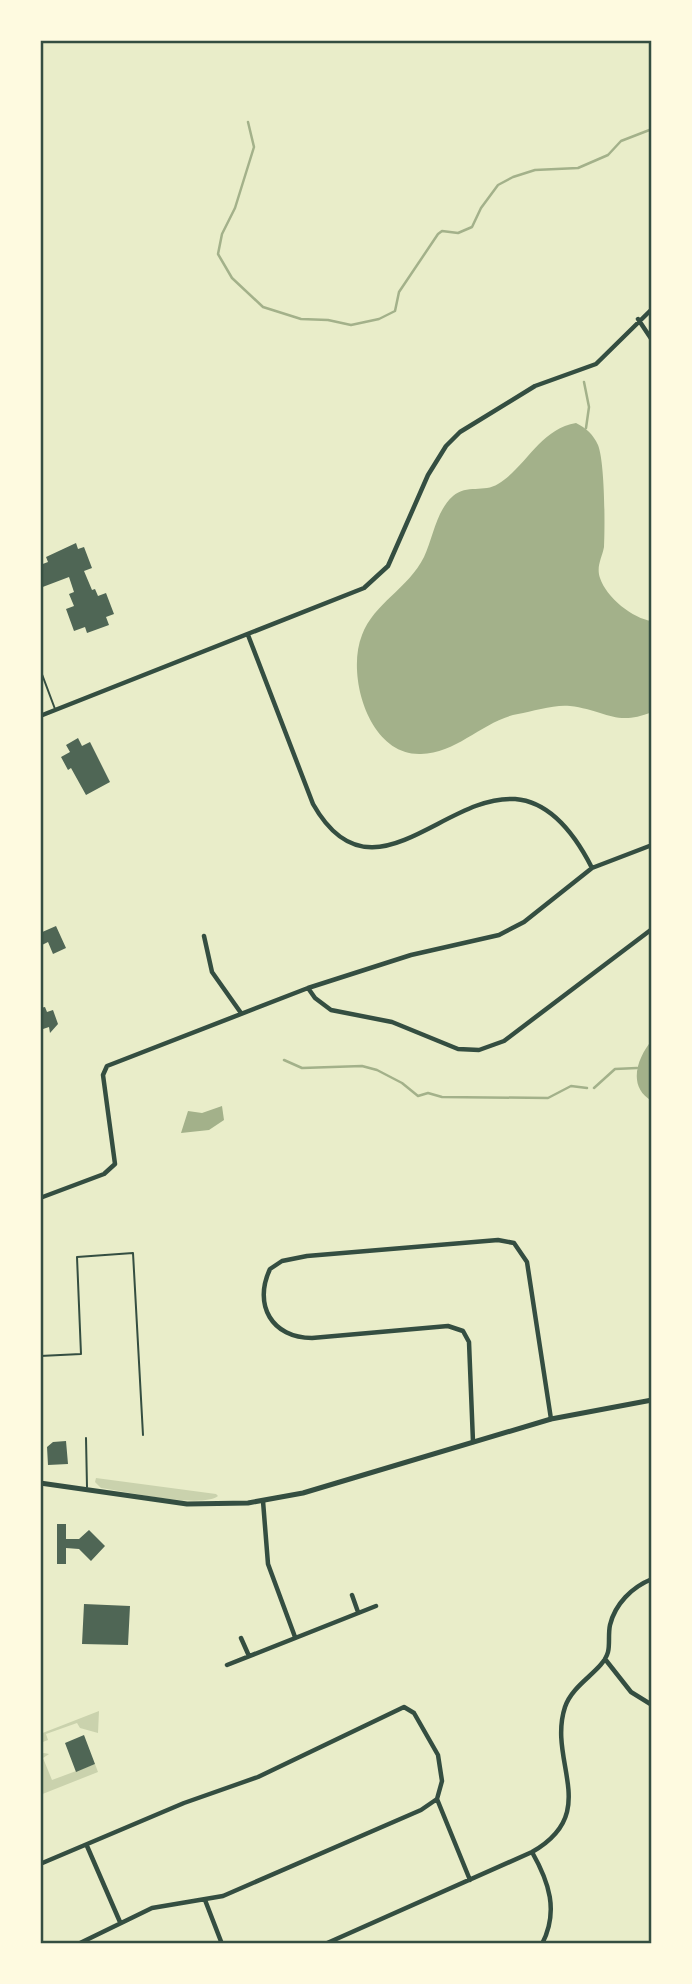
<svg xmlns="http://www.w3.org/2000/svg" width="692" height="1984" font-family="'Titillium Web',sans-serif">
<style>
.green{fill:#cad2ad}
.water{fill:#a3b18a}
.lines{fill:none;stroke-linecap:round;stroke-linejoin:round}
.stream{stroke:#a3b18a;stroke-width:2.5}
.building{fill:#4f6655}
.service{stroke:#344e41;stroke-width:2}
.minor{stroke:#344e41;stroke-width:4.5}
.tertiary{stroke:#344e41;stroke-width:5}
.neatline{fill:none;stroke:#344e41;stroke-width:2.5}
</style>
<rect width="100%" height="100%" fill="#e9edc9"/>
<path class="green" d="M96 1478 216 1494 218 1496C201 1509 124 1491 101 1488L95 1482Z
M99 1711 98 1733 80 1728 77 1723 46 1734 48 1740 40 1743V1734Z
M44 1753 49 1754 43 1758 52 1780 95 1764 98 1772 40 1795V1754Z"/>
<path class="water" d="M576 423C586 428 593 434 598 445 605 463 605 526 604 547 602 558 596 566 600 578 606 597 633 619 652 621V712C616 727 605 710 570 706 556 704 533 711 518 714 484 720 458 753 421 754 368 756 346 674 362 635 374 603 408 589 424 557 433 538 436 511 453 496 467 484 484 493 498 484 527 466 540 429 576 423Z
M652 1040V1101C627 1087 637 1058 652 1040Z
M222 1106 224 1120 209 1130 181 1133 188 1111 202 1113Z"/>
<g class="lines">
<path class="stream" d="M248 122 254 147 235 208 222 234 218 254 232 278 263 307 301 319 328 320 351 325 379 319 395 311 399 292 438 234 442 231 458 233 472 227 481 208 498 185 513 177 535 170 578 168 608 155 621 141 652 129
M584 382 589 407 586 428
M284 1060 302 1068 362 1066 377 1070 402 1083 418 1096 428 1093 442 1097 548 1098 571 1086 587 1088
M594 1088 615 1069 637 1068"/>
</g>
<path class="building" d="M76 543 78 549 84 547 92 568 84 571 92 590 95 589 98 596 106 593 114 614 106 617 109 625 87 633 85 627 74 631 66 609 74 606 69 594 74 592 69 577 40 588V565L48 562 46 557Z
M78 738 82 746 90 742 110 782 86 795 71 768 68 770 61 757 70 752 66 745Z
M56 926 66 948 53 954 48 942 40 946V933Z
M45 1007 47 1012 53 1010 58 1024 50 1033 49 1027 40 1030V1008Z
M66 1441 68 1464 48 1465 47 1447 53 1442Z
M57 1524H66V1539H79L89 1530 105 1546 91 1561 79 1549 66 1548V1564H57Z
M84 1604 130 1606 128 1645 82 1644Z
M84 1735 95 1764 76 1772 65 1743Z"/>
<g class="lines">
<path class="service" d="M40 669 55 709
M40 1356 81 1354 77 1257 133 1253 143 1435
M86 1438 87 1487"/>
<path class="minor" d="M638 319 652 340
M248 635 313 804C392 944 498 683 592 868
M40 716 364 588 388 566 428 475 446 446 460 432 535 386 596 364 652 309
M204 936 212 972 241 1013
M308 988 315 998 331 1010 392 1022 458 1049 479 1050 504 1041 652 929
M40 1198 104 1174 115 1164 103 1075 107 1066 308 988 411 955 499 935 524 922 592 868 652 845
M473 1442 469 1342 463 1331 448 1326 312 1338C272 1338 253 1305 270 1269L282 1261 307 1256 498 1240 514 1243 527 1262 551 1419
M263 1501 268 1564 295 1637
M352 1595 358 1612
M241 1638 249 1656
M605 1659 631 1692 652 1705
M227 1665 376 1606
M87 1846 120 1922
M532 1852C549 1882 559 1911 542 1944
M40 1864 184 1803 258 1777 404 1707 414 1713 438 1755 442 1781 437 1799 470 1880
M205 1900 222 1944
M78 1944 152 1908 223 1896 421 1810 437 1799
M325 1944 532 1852C602 1812 547 1762 565 1707 573 1683 603 1671 608 1652 610 1644 608 1634 610 1625 615 1604 632 1587 652 1579"/>
<path class="tertiary" d="M40 1483 187 1504 248 1503 303 1493 551 1419 652 1400"/>
</g>
<rect width="692" height="1984" fill="none" stroke="#fefae0" stroke-width="84"/>
<rect x="42" y="42" width="608" height="1900" class="neatline"/>
</svg>
